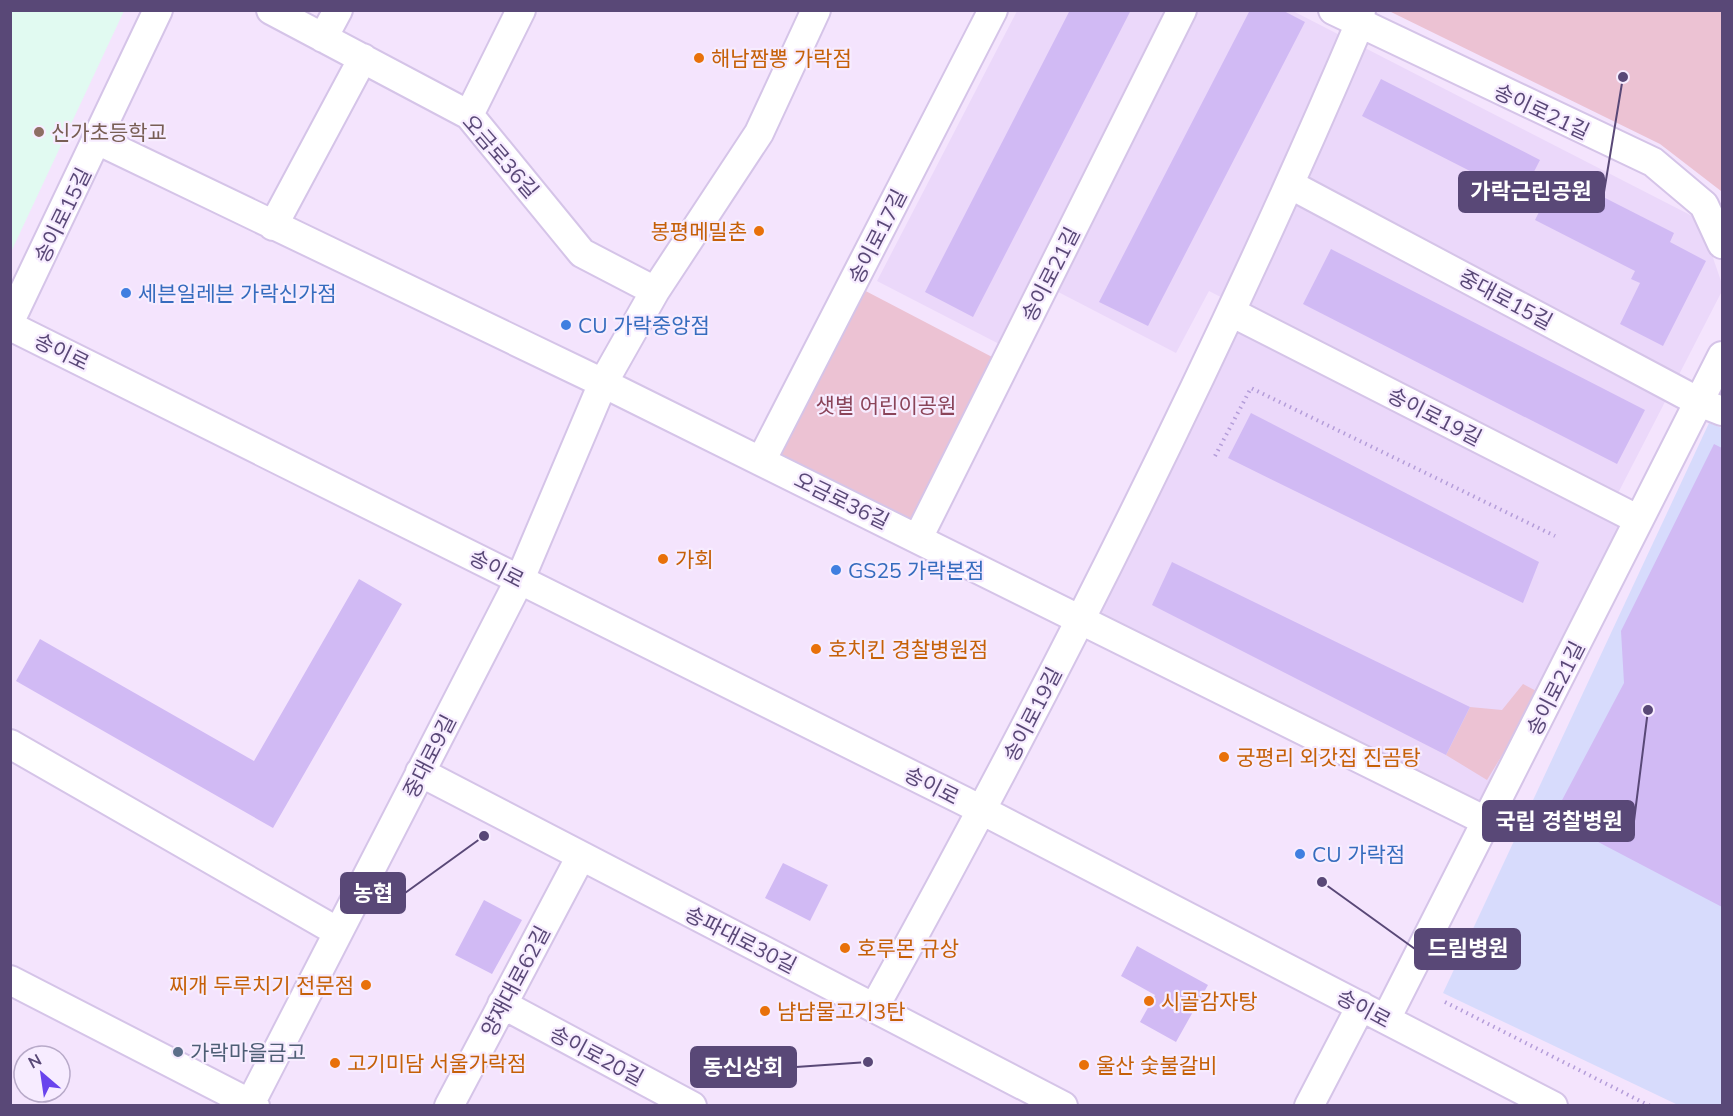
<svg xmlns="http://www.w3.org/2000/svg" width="1733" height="1116" font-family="Mulish,'Noto Sans KR',sans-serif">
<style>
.residential{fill:#ebd8fa}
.education{fill:#e1faf1}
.medical{fill:#d7dbfc}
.green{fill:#ecc2d3}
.building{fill:#d1baf4}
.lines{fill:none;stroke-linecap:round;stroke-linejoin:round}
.minor-casing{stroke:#d5c4e8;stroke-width:32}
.path{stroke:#b49dd9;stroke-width:4;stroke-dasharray:1.5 4.5;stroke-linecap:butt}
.minor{stroke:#fff;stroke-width:28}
.food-dot{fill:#e8710a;stroke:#f7ecff;stroke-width:2}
.education-dot{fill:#8d6e63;stroke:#f7ecff;stroke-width:2}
.shop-dot{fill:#3f7fe0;stroke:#f7ecff;stroke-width:2}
.service-dot{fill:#5c6f8a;stroke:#f7ecff;stroke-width:2}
.labels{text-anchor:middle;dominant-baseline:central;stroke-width:4.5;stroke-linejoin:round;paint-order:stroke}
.food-label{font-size:21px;fill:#c56008;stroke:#f7ecff;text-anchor:start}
.street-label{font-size:21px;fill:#594877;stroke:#f7ecff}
.education-label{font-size:21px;fill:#785e54;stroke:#f7ecff;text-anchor:start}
.shop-label{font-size:21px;fill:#366cbe;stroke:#f7ecff;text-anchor:start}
.park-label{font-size:21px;fill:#8a4459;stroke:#f7ecff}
.service-label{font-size:21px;fill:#4e5e75;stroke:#f7ecff;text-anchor:start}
.leader{fill:none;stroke:#594877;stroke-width:2}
.callout-dot{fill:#594877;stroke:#f7ecff;stroke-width:2}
.callout{fill:#594877;stroke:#594877;stroke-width:2}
.callout-label{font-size:22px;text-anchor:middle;font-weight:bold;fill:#fff}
</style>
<rect width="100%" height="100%" fill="#f4e4fd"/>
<path class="residential" d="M1291 10 1700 220 1722 284V291L1615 499 1209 291 1176 353 1039 282 1005 347 877 281 1017 11Z
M1236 323 1627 522 1483 811 1093 616Z"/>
<path class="education" d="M11 10 124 11 11 252 10 11Z"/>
<path class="medical" d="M1709 423 1722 428V1105H1678L1443 993Z"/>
<path class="green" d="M1389 11H1722V196L1721 191 1660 144Z
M858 287 994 358 913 522 777 454Z
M1523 684 1540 693 1487 780 1446 755 1470 707 1502 710Z"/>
<path class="building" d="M1070 10H1131L973 317 925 292Z
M1250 10H1282L1305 22 1148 326 1099 302Z
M1381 79 1540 160 1521 197 1362 116Z
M1558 174 1674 233 1670 242 1706 261 1663 346 1620 324 1640 283 1631 279 1635 271 1535 220Z
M1331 249 1645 410 1617 464 1303 304Z
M1251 413 1539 562 1523 603 1228 458Z
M1714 444 1722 448V907L1581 833 1551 821 1624 683 1621 631Z
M1172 562 1470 707 1446 755 1152 605Z
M359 579 402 604 273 828 16 681 40 639 254 761Z
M783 863 828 885 810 921 765 898Z
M484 900 522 920 492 974 455 955Z
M1137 946 1208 985 1176 1042 1140 1022 1155 995 1121 976Z"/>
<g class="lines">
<defs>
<path id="minor" d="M271 10 469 115 582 253 655 291
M1333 10 1653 162 1704 205 1722 244
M323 38 338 10
M469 115 521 10
M97 140 603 383 1488 822
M1291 185 1699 402 1722 411
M273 226 363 58
M1231 312 1639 520
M10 321 158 10
M10 326 964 801 1553 1106
M761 461 993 10
M918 538 1182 10
M10 744 338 932
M420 772 1063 1106
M10 980 255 1106
M502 1004 692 1106
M874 1008C1051 688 1216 361 1359 25L1361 10
M1386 1019 1722 356
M249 1106 520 579 603 383 655 291 759 133 816 10
M449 1106 581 856
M1309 1106 1361 1006"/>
</defs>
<use href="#minor" class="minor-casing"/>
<path class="path" d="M1215 456 1251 388 1555 536
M1445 1002 1650 1106"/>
<use href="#minor" class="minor"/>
</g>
<g class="food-dot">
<circle cx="699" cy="58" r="6"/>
<circle cx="759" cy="231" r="6"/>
<circle cx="663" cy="559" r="6"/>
<circle cx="816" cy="649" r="6"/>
<circle cx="1224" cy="757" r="6"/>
<circle cx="845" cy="948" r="6"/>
<circle cx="366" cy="985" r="6"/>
<circle cx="1149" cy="1001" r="6"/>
<circle cx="765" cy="1011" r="6"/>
<circle cx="335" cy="1063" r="6"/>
<circle cx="1084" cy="1065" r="6"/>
</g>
<circle class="education-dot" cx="39" cy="132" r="6"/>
<g class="shop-dot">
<circle cx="126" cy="293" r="6"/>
<circle cx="566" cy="325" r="6"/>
<circle cx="836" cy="570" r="6"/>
<circle cx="1300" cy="854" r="6"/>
</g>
<circle class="service-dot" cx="178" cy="1052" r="6"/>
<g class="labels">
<g class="food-label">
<text x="711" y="58">해남짬뽕 가락점</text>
<text x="747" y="231" text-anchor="end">봉평메밀촌</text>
<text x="675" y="559">가회</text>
<text x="828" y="649">호치킨 경찰병원점</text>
<text x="1236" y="757">궁평리 외갓집 진곰탕</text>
<text x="857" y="948">호루몬 규상</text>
<text x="354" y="985" text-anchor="end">찌개 두루치기 전문점</text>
<text x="1161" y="1001">시골감자탕</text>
<text x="777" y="1011">냠냠물고기3탄</text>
<text x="347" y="1063">고기미담 서울가락점</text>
<text x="1096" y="1065">울산 숯불갈비</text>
</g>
<g class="street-label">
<text transform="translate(1542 111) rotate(25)">송이로21길</text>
<text transform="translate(501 156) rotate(49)">오금로36길</text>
<text transform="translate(62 215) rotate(-64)">송이로15길</text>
<text transform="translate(877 236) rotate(-63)">송이로17길</text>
<text transform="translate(1050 274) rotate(-63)">송이로21길</text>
<text transform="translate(1506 299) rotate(28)">중대로15길</text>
<text transform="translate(62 351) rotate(26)">송이로</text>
<text transform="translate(1435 416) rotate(27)">송이로19길</text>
<text transform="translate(842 500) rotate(26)">오금로36길</text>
<text transform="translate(497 568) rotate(27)">송이로</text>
<text transform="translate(1555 688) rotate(-63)">송이로21길</text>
<text transform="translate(1032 714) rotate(-63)">송이로19길</text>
<text transform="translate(429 756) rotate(-63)">중대로9길</text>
<text transform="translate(932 785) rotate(27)">송이로</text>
<text transform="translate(741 939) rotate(27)">송파대로30길</text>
<text transform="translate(515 981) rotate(-62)">양재대로62길</text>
<text transform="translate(1364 1008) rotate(28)">송이로</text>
<text transform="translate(597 1055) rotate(28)">송이로20길</text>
</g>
<g class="education-label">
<text x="51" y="132">신가초등학교</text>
</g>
<g class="shop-label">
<text x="138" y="293">세븐일레븐 가락신가점</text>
<text x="578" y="325">CU 가락중앙점</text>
<text x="848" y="570">GS25 가락본점</text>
<text x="1312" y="854">CU 가락점</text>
</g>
<g class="park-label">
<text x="886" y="405">샛별 어린이공원</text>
</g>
<g class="service-label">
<text x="190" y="1052">가락마을금고</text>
</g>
</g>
<path class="leader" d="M1623 77L1604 192M1648 710L1634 821M484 836L405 893M1322 882L1415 949M868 1062L796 1067"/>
<g class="callout-dot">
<circle cx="1623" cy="77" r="6"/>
<circle cx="1648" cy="710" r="6"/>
<circle cx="484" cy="836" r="6"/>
<circle cx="1322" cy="882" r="6"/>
<circle cx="868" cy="1062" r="6"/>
</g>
<g class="callout">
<rect x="1459" y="172" width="145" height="40" rx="6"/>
<rect x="1483" y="801" width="151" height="40" rx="6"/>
<rect x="341" y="873" width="64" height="40" rx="6"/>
<rect x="1415" y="929" width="105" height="40" rx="6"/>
<rect x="691" y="1047" width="105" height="40" rx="6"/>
</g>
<g class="callout-label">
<text x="1531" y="199">가락근린공원</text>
<text x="1559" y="829">국립 경찰병원</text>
<text x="373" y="901">농협</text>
<text x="1468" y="956">드림병원</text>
<text x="743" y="1075">동신상회</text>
</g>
<rect width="1733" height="1116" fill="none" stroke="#594877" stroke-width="24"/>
<g transform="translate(42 1074) rotate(331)"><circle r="28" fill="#f7ecff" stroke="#b8aac9" stroke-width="1.5"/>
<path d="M0-4.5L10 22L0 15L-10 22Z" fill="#6943ed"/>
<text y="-9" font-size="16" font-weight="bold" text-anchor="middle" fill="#594877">N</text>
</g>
</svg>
